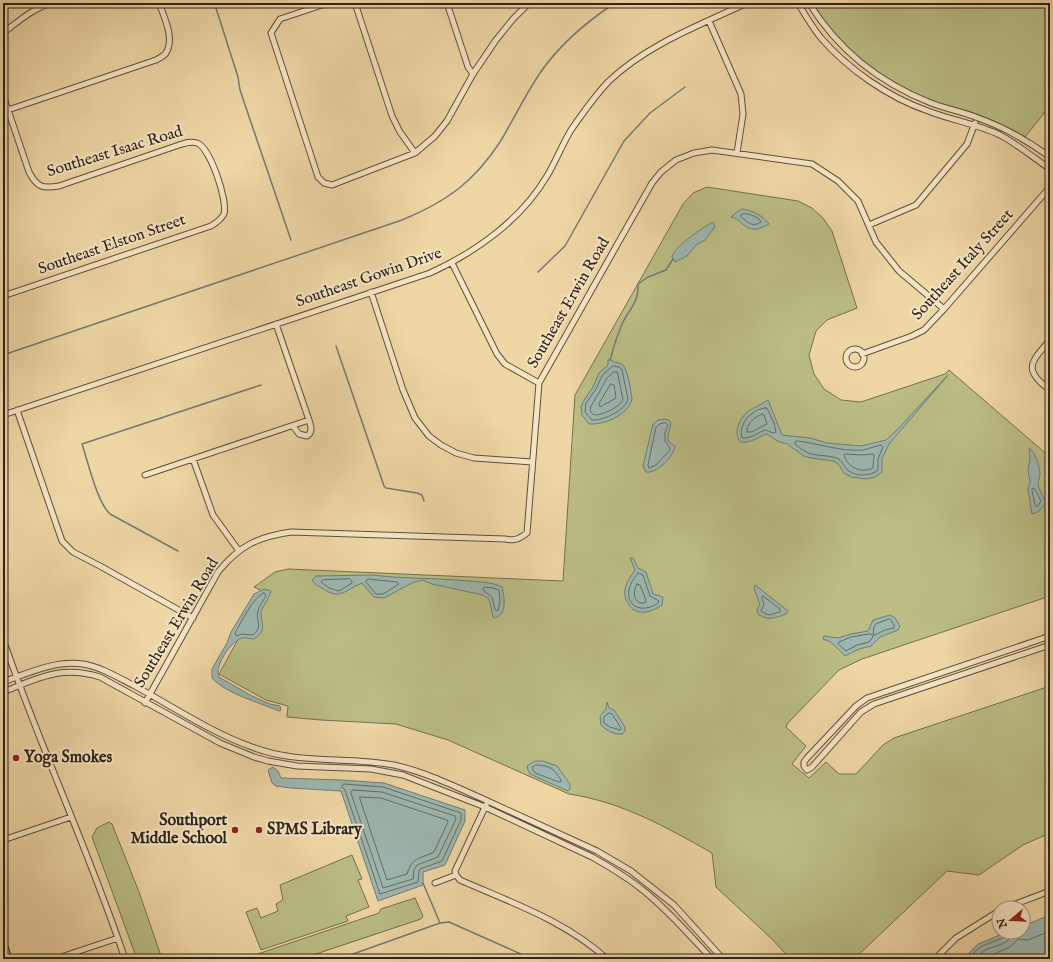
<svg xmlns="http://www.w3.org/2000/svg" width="1053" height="962" font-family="'IM FELL English',serif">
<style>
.green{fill:#bbbd85;stroke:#74704f}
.water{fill:#9db7b0;stroke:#707c74}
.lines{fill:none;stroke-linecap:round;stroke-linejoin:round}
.shore{stroke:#656d64;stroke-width:1}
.stream{stroke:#707c74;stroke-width:1.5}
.minor-casing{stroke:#5e503c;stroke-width:7}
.major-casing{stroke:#2d2319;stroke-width:9}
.minor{stroke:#f5e4c4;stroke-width:5}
.major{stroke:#efd6a5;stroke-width:7}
.poi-dot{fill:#8f2418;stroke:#f5e4c4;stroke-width:1.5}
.labels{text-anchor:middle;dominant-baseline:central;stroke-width:4;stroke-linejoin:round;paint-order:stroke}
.street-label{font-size:16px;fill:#2d2319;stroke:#f5e4c4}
.poi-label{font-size:16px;font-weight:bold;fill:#2d2319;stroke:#f5e4c4;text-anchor:start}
</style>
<rect width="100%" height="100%" fill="#efd6a5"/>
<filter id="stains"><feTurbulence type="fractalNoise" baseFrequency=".005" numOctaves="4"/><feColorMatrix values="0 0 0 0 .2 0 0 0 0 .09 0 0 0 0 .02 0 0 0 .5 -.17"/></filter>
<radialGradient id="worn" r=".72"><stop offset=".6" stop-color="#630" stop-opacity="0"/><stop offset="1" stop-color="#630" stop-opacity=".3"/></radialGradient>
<path class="green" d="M812 3H1050V106L1025 137C1011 129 995 121 979 115 967 110 954 108 941 104 888 86 842 51 812 3Z
M707 187 798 201 812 208 823 218 832 231 857 308 827 320 816 331 809 355 814 374 824 389 841 400 861 402 945 374 949 370 1050 457V596L862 659 839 670 788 723 786 727 806 746 792 764 809 778 826 762 839 774H856L883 745 894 738 1050 686V833L1023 845 979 875 947 871 854 959H790L773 940 716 887 712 853C666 827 622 802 569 794L448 740 396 724 321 720 287 717 288 706 266 700 219 674 264 592 254 587 275 572 288 569 563 581 575 395 683 204 693 193Z
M109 822 112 824 139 892 162 959H137L92 837 97 828Z
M352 855 362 879 358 880 369 907 346 916 348 921 261 950 246 912 257 908 261 918 278 911 276 904 283 900 280 885Z
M415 898 423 916 421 919 301 959H243L379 913 381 909Z"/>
<path class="water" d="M742 209C754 211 762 215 769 224 765 226 758 230 753 229 744 229 740 218 731 217L737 212Z
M713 222 715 227 705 240 696 245 687 256 675 262 672 257C675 246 703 227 713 222Z
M608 360H611C615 363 619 362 623 365 628 370 631 392 632 399 628 415 605 425 589 424L582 415 581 407 583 402 593 387 599 373 608 365Z
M948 375 889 444 882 459V472L875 477 866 479 851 477 844 473 839 465 834 461 811 458 804 456 787 444 777 441 767 434C757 437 750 444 740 442 737 437 736 432 738 426 744 409 755 409 768 400L782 435 810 438 827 443 861 446 886 440 895 432Z
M666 419 670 421C673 427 665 435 669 442 670 443 673 444 675 446 674 456 657 474 646 472L643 466 653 424 658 420Z
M1029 448C1035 452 1040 466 1040 474 1040 478 1038 480 1038 484 1039 490 1043 496 1046 502 1043 508 1038 513 1032 514L1028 489 1030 482 1028 469 1030 460Z
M630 558H633L638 568 646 572 653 594 663 597 662 605C652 612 637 617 629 605 626 601 624 595 625 590 626 582 631 576 635 570Z
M373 575C405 579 437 578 469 581 480 582 492 582 502 587 504 597 508 613 495 618L493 617 489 599 483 595 432 584 422 580 412 583 384 598 374 597 362 583C345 590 340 601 322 588 318 586 314 584 312 580L316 576Z
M755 585 788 611 786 614C776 618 767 621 758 614L757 609 760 605 754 588Z
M264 589 271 591C269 599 265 603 262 609 258 621 270 630 254 639 250 639 245 637 242 638 231 641 214 666 219 677L252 696 270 704 280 706 281 710 279 711C260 703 225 693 212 678V669L227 643 231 632 254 594Z
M890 615 895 618 900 626 898 630 880 637 871 646 859 649 845 656 831 642 823 639 824 636 838 638 851 634 868 631 873 620Z
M607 702 609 708 614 710 625 727V731L623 734C615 735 607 731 601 725L600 716 606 709Z
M535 761H543L557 766 570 784V789L568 791 530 774 528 770 527 766Z
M273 767 278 771 281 778 342 780 384 783 465 810V821L445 865 423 872V885L378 901 341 791 291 788 276 786 272 783 268 770Z
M1050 915V959H963L978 944 1007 932H1023V926Z"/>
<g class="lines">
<path class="shore" d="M742 214C749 213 755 216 760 220L761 222C752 228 748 222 741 217Z
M613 366 619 367 622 370 628 399C626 410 603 421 592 420L585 412 586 403 596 389 602 376Z
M614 372H617L618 375 623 400C618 408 603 415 594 415L590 411 591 406 600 391 606 379Z
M611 384 614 385 616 398 600 407 599 404Z
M765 408H767L774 423 776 432 773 433 766 430C758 432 751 439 742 438 739 430 745 417 753 413 756 410 761 409 765 408Z
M762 414 764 415 767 424 751 432H747V430C749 421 754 418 762 414Z
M666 423 668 425 665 433V441L670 448V450L656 465 649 468 648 465 656 427 660 424Z
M797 441C818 443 840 452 863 450 869 449 875 446 881 445L883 447 878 459V470C871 476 856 477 849 471 843 467 843 460 836 458 828 455 819 456 811 454 805 452 800 448 795 444V442Z
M846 454 860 455 873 454 874 455 873 468C861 474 847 467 844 455Z
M1033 488 1035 489 1041 501 1037 507 1035 505 1032 490Z
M638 573 643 575 650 596 659 601 658 603C646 612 626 610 629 590 630 584 634 578 638 573Z
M350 579 352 581V583L339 591 329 588 321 582 323 580Z
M368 579 397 582 399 584 383 594H376L366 582Z
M637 584 640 585 646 600 645 603H640C633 599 633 591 637 584Z
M485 587 493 588 499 590 500 601 498 611 495 610 492 597 483 590Z
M264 593 266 596C263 601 259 606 258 611 255 621 264 626 253 635L242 634 236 636 235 633C241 623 253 597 264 593Z
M763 596 780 609V612L769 615 762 612 761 610 764 605 762 598Z
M890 619 894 625V628L885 630 875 635H873L874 627 876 624Z
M871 634 873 637 869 642 857 645 846 651 838 644 839 642 851 637Z
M609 713 612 714 621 728 620 730 610 727 604 723V717Z
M536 765C550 765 554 769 561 780V782H559L535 773 532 768Z
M344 784 383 787 461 813V820L442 861 420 869 419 872 418 882 380 894 345 790 342 787Z
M353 790 382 792 455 816 456 819 438 857 417 865 414 870 413 879 383 888 351 793Z
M360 797 381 798 447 820 448 822 434 852C418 860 413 856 407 874L387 880 360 799Z
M968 959 980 947 1005 937 1007 932
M975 959C978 957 980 954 982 952 992 945 1011 946 1012 932
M984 959 987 957 1010 947 1018 939 1028 940 1050 931"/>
<path class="stream" d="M213 3 215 5 238 77 240 90 291 240
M538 272 565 246 624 141 650 113 685 87
M336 346 384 486 386 488 417 493 422 495 424 501
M3 355 402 220C446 202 474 182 500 142 514 119 525 95 540 73 560 44 586 22 615 3
M610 360C613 348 617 336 622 324 629 309 639 303 638 284L648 277 666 270 673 259
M178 551 110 514C97 502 88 462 82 444L261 385
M423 883 440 923
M339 959 440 923 449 922 532 959"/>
<defs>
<path id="minor" d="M328 3 280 19 271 33 318 177 324 183 332 185 415 153 435 136 447 121 473 74 496 40 513 19 529 3
M355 3 392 116 400 132 415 153
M447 3 468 67 473 74
M798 3C805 15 812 27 821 38 849 70 888 97 928 111 951 120 977 124 1000 135 1017 144 1034 158 1050 169
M809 3C838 50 880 83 931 103 947 109 963 112 978 118 1004 127 1028 141 1050 157
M709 21 741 94 743 114 737 153
M3 33C19 21 32 9 51 3
M3 95 29 172C37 187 42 189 59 186L179 145C185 143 191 141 197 143 210 147 228 201 224 214 221 220 216 223 211 226L3 296
M8 110 156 60C160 58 164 56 166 53 175 38 164 17 159 3
M869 225 916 205 967 144 975 123
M452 263 497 354 505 364 539 383
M371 292 403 390 415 418 429 436 441 445 456 453 474 458 532 462
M1050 340C1031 362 1022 370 1050 390
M846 358a9 9 0 1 1 18 0a9 9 0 1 1-18 0Z
M862 354 912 336 924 330 944 309 1050 187
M17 410 62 541 73 552 100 566 193 618
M3 415 430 273C476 252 521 220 547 176 556 161 562 145 571 130 582 114 595 96 608 82 646 45 700 25 747 3
M293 426 299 434 307 436C313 432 311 426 309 420
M193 459 213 515 239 551
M145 475 309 420 276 324
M1050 636 867 698 856 706 807 758 804 762V766L807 770 812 767 861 712 874 704 1050 645
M3 639C40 747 89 851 125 959
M3 682C28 673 56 660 83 664 101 667 117 677 133 685 172 706 210 732 252 747 299 765 345 756 394 765 425 772 452 785 481 798 519 815 558 833 597 851L631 871 674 905 723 959
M3 692C39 678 61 665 100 677L220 743 254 757 268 761 297 766 371 769 403 775 485 807 592 857C610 867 628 878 644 891 669 911 690 936 712 959
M145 703 218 572C240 545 258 537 291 532L505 539C515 541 519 539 527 533L539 383 652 183 661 172 676 160 694 153 712 150 812 164 838 181 858 201 876 242 899 271 944 309
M3 840 71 817
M456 875 460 880C510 902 566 921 607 959
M456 875 455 871 486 805
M435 883 456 875
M1005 908 1050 891
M55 959 118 938
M935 959 956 938 999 911"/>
<path id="major" d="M3 944 8 959"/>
</defs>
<use href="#minor" class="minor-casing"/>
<use href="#major" class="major-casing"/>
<use href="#minor" class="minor"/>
<use href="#major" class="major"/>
</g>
<g class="poi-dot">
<circle cx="16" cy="758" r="4"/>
<circle cx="235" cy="830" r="4"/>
<circle cx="259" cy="830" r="4"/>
</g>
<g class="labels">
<g class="street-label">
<text transform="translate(115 152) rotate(-17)">Southeast Isaac Road</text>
<text transform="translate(112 245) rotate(-19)">Southeast Elston Street</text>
<text transform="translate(963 265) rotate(-48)">Southeast Italy Street</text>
<text transform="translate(369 278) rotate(-19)">Southeast Gowin Drive</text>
<text transform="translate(569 303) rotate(-60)">Southeast Erwin Road</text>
<text transform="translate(177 623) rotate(-59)">Southeast Erwin Road</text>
</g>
<g class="poi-label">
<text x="24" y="758">Yoga Smokes</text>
<text x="227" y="821" text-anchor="end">Southport<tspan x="227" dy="18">Middle School</tspan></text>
<text x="267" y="830">SPMS Library</text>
</g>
</g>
<rect width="1053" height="962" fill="none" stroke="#efd6a5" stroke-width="16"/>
<rect x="4" y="4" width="1045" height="954" fill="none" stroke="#2d2319" stroke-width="2"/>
<rect x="8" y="8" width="1037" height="946" fill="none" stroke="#2d2319"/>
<g transform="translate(1011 920) rotate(251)"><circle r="19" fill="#f5e4c4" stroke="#a59780"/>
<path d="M0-3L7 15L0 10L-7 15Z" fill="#8f2418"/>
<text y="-6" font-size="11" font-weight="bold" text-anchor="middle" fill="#2d2319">N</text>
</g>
<rect width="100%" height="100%" filter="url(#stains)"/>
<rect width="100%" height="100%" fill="url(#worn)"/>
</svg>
